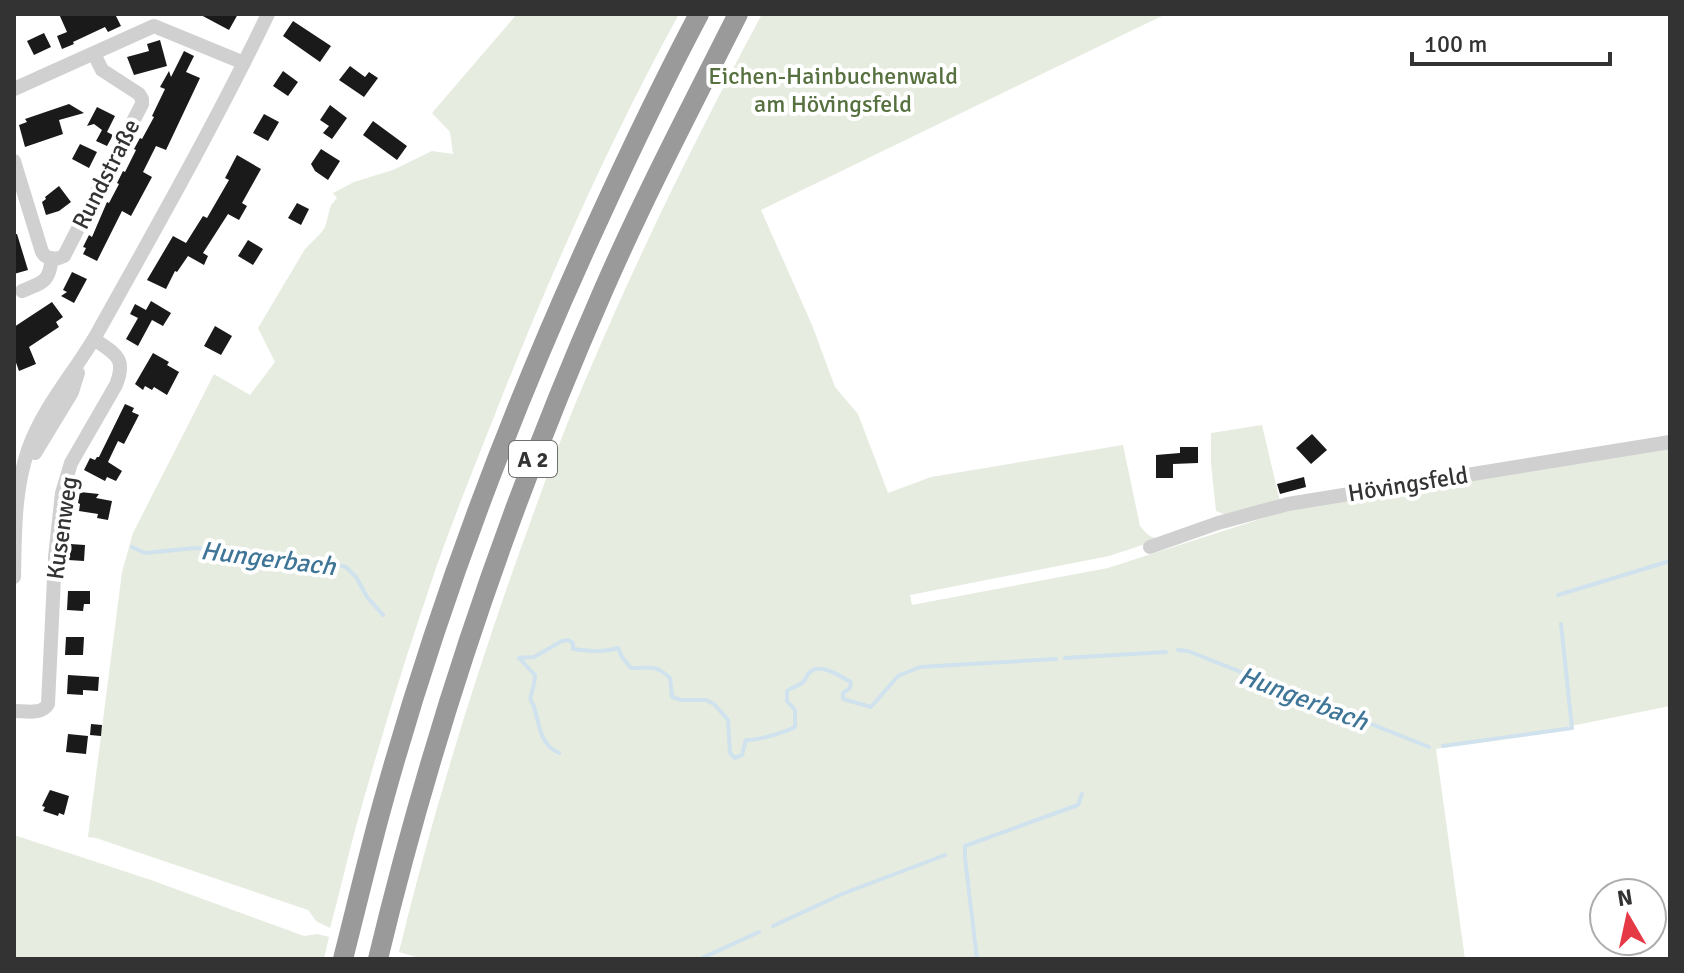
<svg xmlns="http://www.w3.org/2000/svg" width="1684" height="973" font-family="Signika,sans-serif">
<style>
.green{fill:#e6ecdf}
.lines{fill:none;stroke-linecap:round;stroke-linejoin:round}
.stream{stroke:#cfe2ee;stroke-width:4}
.building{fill:#1a1a1a}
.minor{stroke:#d0d0d0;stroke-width:14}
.highway{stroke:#9a9a9a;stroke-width:20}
.labels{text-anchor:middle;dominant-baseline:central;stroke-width:8;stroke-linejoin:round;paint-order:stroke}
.shield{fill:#fff;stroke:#707070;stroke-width:2}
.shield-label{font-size:22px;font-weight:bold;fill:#333}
.park-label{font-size:24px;fill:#56703f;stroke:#fff}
.street-label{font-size:24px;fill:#333;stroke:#fff}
.water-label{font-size:26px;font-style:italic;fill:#3f7597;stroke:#fff}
</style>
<rect width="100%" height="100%" fill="#fff"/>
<path class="green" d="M517 14H679C611 138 553 268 501 399 479 455 456 511 436 568 407 652 381 737 357 823 347 858 340 893 330 928L316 921 308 910 96 838 88 837 122 572 133 533 214 374 250 395 275 362 258 328 305 249 321 233 325 227 331 205 337 198 333 193 354 182 393 170 432 151 453 154 450 132 432 113Z
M762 14H1166L761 210 812 325 835 387 858 414 888 493 931 477 1123 445 1140 526C1148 536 1152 539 1164 538L1109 556 910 595 912 605 1108 568 1288 510 1670 446V706L1566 727 1436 749 1465 959H423L399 952C430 824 468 699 511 576 536 506 561 435 591 367 642 247 700 130 762 14Z
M1262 425 1280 502 1226 515 1216 511 1211 464V433Z
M14 835 151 880 304 936 318 934 329 937 324 959H14Z"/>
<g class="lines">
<path class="stream" d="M132 547 145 553 195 548 280 556 328 563 346 567 356 577 367 597 383 615
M1558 595 1670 561
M1178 650 1188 651 1429 747
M519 658 534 657 562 641 568 640 573 643V649C589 651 602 653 618 648L622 657 631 668C651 669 654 663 670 678L672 697 681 700H706L714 704 728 720 730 753 735 758 742 755 746 740C756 741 786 732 795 727V710L787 701V691C792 687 800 686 804 681 809 675 805 674 813 670 825 665 841 677 851 682L850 688 843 693V699L871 707 898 676 920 667 1056 659
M519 658 535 675C535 683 533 688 531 695 529 702 532 700 534 707 540 725 539 744 559 753
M1065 658 1166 652
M1443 746 1572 728 1561 624
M773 926 842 894 945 855
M700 959 759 932
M977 959 965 858V846L1078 805 1082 794"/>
</g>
<path class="building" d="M59 14H115L121 26 108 32 105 27 73 42 74 44 62 49 57 36 67 32Z
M199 14H238L229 30Z
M293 21 331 46 320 62 283 36Z
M44 33 51 47 34 55 27 41Z
M160 40 167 66 134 75 127 57 149 51 147 44Z
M184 51 194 56 186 72 200 78 166 150 156 146 143 172 152 177 131 216 122 211 97 261 83 254 86 248 83 247 89 235 92 237 107 202 109 203 119 184 117 183 123 171 125 172 136 150 134 149 140 138 142 139 154 117 152 116 165 89 160 87 169 71 171 77Z
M350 66 365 77 369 72 378 78 364 97 339 80Z
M283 71 298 82 288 96 273 86Z
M69 104 84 113 59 120 63 134 25 147 19 125 27 122 25 119Z
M330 105 347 118 332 139 323 133 329 126 320 120Z
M97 107 115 116 107 132 113 135 107 146 96 141 102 130 94 124 87 126Z
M264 114 279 122 268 141 253 133Z
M373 121 407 146 397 160 363 135Z
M80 144 97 152 89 168 72 159Z
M321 149 340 161 328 180 315 171 311 164Z
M237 155 261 169 242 203 247 206 239 220 228 214 203 253 208 256 204 265 188 256 177 272 175 271 166 289 147 280 173 236 186 243 203 216 207 218 229 180 225 178Z
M59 186 71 202 59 211 46 215 42 202 46 199 45 197Z
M297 203 309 209 301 225 288 218Z
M14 234H17L28 270 14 274Z
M248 240 263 249 253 265 238 256Z
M72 272 87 279 74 303 61 296 67 292 63 290Z
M151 301 171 313 163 326 152 320 138 346 126 339 138 318 130 314 135 304 146 310Z
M52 302 63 317 56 322 59 327 29 347 36 364 19 371 14 357V327Z
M215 326 232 336 221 355 204 346Z
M153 353 169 362 167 365 179 372 167 395 154 387 152 390 145 386 143 390 135 384Z
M125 404 134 408 132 412 139 415 124 444 118 441 108 462 122 471 116 481 107 477 105 481 84 470 90 458 95 460 97 457H99Z
M1312 434 1327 450 1311 464 1296 448Z
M1180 447H1198V463L1173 464V478H1156V455L1180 453Z
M1304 477 1306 487 1280 494 1277 484Z
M80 492 99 494 96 498 112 501 108 520 97 518 98 514 79 511 80 504 78 503Z
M70 544 85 545 84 561 68 560Z
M68 591H90V604H84L83 611 67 610Z
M66 637H84L83 655H65Z
M68 675 99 677 98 691 83 690V695L67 694Z
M91 724 102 725 101 736 90 735Z
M68 734 88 736 86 754 66 752Z
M50 790 69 796 64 815 59 813 58 816 43 811 45 807 42 806Z"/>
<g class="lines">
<path class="minor" d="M14 89 154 26 244 63
M14 161 42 252C47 260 56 260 64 256L142 104V99L139 94 102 70 94 54
M22 291C43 282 49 283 52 258
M35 453 72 392 78 373
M1150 547 1218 523 1288 504 1670 442
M14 577C15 534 14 491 28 450 43 406 77 370 99 330 157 226 216 122 268 14
M14 711C26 711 42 715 48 704L55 557 62 493 71 463 116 385C127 357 115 354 94 339"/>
<path class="highway" d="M343 959C356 908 368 857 382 806 437 606 511 410 598 221 630 151 663 82 699 14
M378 959C433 730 509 506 603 291 644 197 692 105 738 14"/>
</g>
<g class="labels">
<rect class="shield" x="509" y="441" width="48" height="36" rx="6"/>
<g class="shield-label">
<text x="533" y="459">A 2</text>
</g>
<g class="park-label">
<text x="833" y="76">Eichen-Hainbuchenwald<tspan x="833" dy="28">am Hövingsfeld</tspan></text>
</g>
<g class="street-label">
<text transform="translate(106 174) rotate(-63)">Rundstraße</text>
<text transform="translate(1408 484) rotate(-9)">Hövingsfeld</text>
<text transform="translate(62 528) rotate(-82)">Kusenweg</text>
</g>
<g class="water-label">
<text transform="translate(268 559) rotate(7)">Hungerbach</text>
<text transform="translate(1303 699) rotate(21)">Hungerbach</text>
</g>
</g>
<rect width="1684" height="973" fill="none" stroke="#333333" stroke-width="32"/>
<g transform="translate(1628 917) rotate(351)"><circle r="38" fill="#ffffff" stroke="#adadad" stroke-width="2"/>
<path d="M0-6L14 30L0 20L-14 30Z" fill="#e63946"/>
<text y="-12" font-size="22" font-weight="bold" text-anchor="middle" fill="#333333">N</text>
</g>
<path d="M1412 52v12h198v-12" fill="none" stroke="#333333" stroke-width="4"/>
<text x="1424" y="52" font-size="24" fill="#333333" stroke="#ffffff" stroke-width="6" paint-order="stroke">100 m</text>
</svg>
